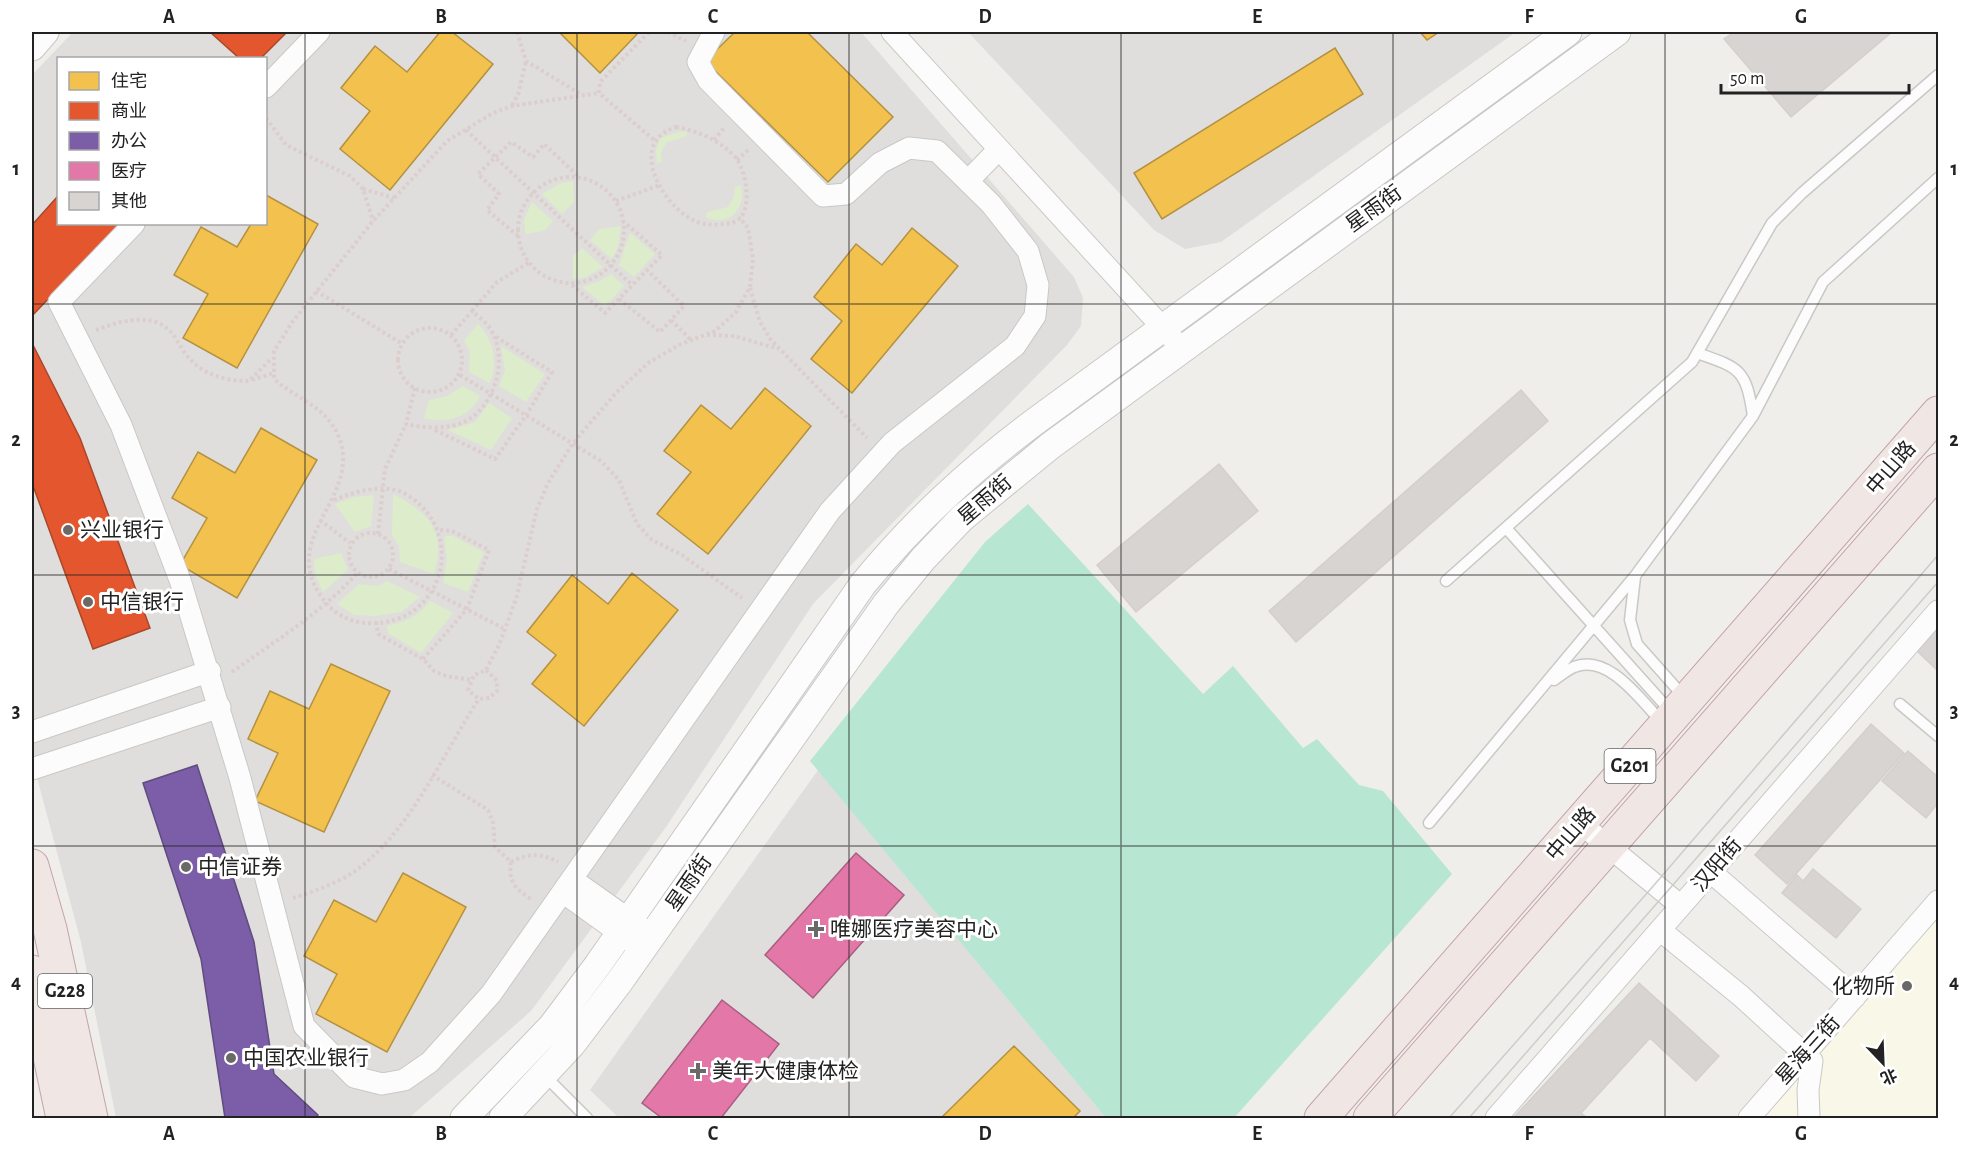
<svg xmlns="http://www.w3.org/2000/svg" width="1970" height="1150" font-family="'Alegreya Sans','Noto Sans SC',sans-serif">
<style>
.residential{fill:#dfdedc;fill-rule:evenodd}
.education{fill:#f8f7e8}
.grass{fill:#ddeccb}
.pitch{fill:#b7e6d2}
.homes{fill:#f2c14e;stroke:#b49141;stroke-width:1.5}
.shops{fill:#e4572e;stroke:#aa472a;stroke-width:1.5}
.offices{fill:#7b5ea7;stroke:#604c7f;stroke-width:1.5}
.health{fill:#e377a8;stroke:#a95e80;stroke-width:1.5}
.building{fill:#d7d4d2;stroke:#d3d0cc;stroke-width:1.5}
.lines{fill:none;stroke-linecap:round;stroke-linejoin:round}
.service-casing{stroke:#c9c8c7;stroke-width:13}
.minor-casing{stroke:#c9c8c7;stroke-width:23}
.tertiary-casing{stroke:#c9c8c7;stroke-width:29}
.trunk-casing{stroke:#c5a2ac;stroke-width:35}
.path{stroke:#dccecd;stroke-width:4;stroke-dasharray:3 3;stroke-linecap:butt}
.service{stroke:#fdfcfc;stroke-width:10}
.minor{stroke:#fdfcfc;stroke-width:21}
.tertiary{stroke:#fdfcfc;stroke-width:27}
.trunk{stroke:#f0e6e4;stroke-width:33}
.tram{stroke:#ccc;stroke-width:1.5}
.grid{fill:none;stroke:#222;stroke-width:1.5;stroke-opacity:0.55}
.poi-dot{fill:#6a6968;stroke:#fff;stroke-width:2}
.labels{text-anchor:middle;dominant-baseline:central;stroke-width:6;stroke-linejoin:round;paint-order:stroke}
.shield{fill:#fff;stroke:#646464;stroke-width:1.5}
.shield-label{font-size:20px;font-weight:bold;fill:#222}
.street-label{font-size:21px;fill:#222;stroke:#fff}
.poi-label{font-size:21px;fill:#222;stroke:#fff;text-anchor:start}
.neatline{fill:none;stroke:#222;stroke-width:2}
.grid-label{font-size:20px;text-anchor:middle;font-weight:bold;fill:#222}
</style>
<rect width="100%" height="100%" fill="#f0eeeb"/>
<path class="residential" d="M73 32H861L1074 277 1083 298 1081 326 1067 345 813 604 666 827 531 1011 409 1118H116L81 942 32 759V75ZM58 58H266V224H58Z
M968 32H1516L1221 242 1185 249 1154 230Z
M818 770 1106 1118H619L590 1090Z"/>
<path class="education" d="M1938 912V1118H1763L1812 1061Z"/>
<path class="grass" d="M682 131 688 132 685 137 667 142 661 152 662 161 657 164 656 151 660 138Z
M573 181 574 202 562 214 542 194 561 183Z
M741 185C746 209 730 228 705 217L707 212 728 207 734 196 735 187Z
M532 202 553 221 544 231 525 234 524 219Z
M621 226 618 247 612 259 590 240 599 229Z
M630 233 655 254 634 277 619 265Z
M582 248 603 267 584 278 573 279V256Z
M611 274 624 286 605 306 582 287 598 282Z
M478 324C494 340 498 363 490 383L469 372 470 352 464 340Z
M501 346 545 374 526 402 499 386 505 371Z
M463 386 480 396C470 418 445 424 424 418L429 400 447 396Z
M489 403 512 418 491 450 448 430 475 422Z
M393 494C431 514 446 531 434 574L400 562 399 546 392 535Z
M374 495 371 526 355 532 335 504 354 497Z
M444 536H453L484 552 468 592 443 583 447 559Z
M341 553 348 570 323 592 315 574 314 559Z
M387 581 420 597 401 612 375 616 354 615 337 604 359 584 379 586Z
M430 601 453 613 421 653 388 633 387 626C406 621 418 617 430 601Z"/>
<path class="pitch" d="M1028 504 1203 694 1233 666 1303 748 1317 739 1359 785 1383 791 1452 874 1234 1118H1106L810 761 985 542Z"/>
<path class="homes" d="M440 32H452L493 64 390 190 340 149 370 111 341 88 375 46 407 72Z
M563 32H639L600 73 561 34Z
M735 32H807L893 117 828 182 705 61Z
M1420 32H1439L1427 40Z
M1335 48 1363 94 1162 219 1134 173Z
M266 195 318 224 237 368 183 338 208 294 174 275 201 227 237 247 251 224H266Z
M912 228 958 266 852 393 811 359 842 321 814 297 856 244 882 265Z
M765 388 811 426 708 554 657 514 691 472 664 451 701 405 731 429Z
M261 428 317 460 237 598 180 565 207 518 172 498 198 452 235 473Z
M632 573 678 610 584 726 532 684 556 655 527 632 572 575 608 604Z
M331 664 390 691 324 832 255 801 278 753 248 739 270 691 309 709Z
M403 873 466 907 387 1052 316 1014 337 974 304 956 334 900 376 922Z
M1014 1046 1080 1111 1073 1118H941Z"/>
<path class="shops" d="M210 32H287L261 58H239Z
M58 196V224H120L32 316V225Z
M32 343 80 438 150 628 93 649 32 483Z"/>
<path class="offices" d="M197 765 254 942 274 1074 318 1115 315 1118H225L201 959 143 783Z"/>
<path class="health" d="M856 853 904 895 813 998 765 955Z
M722 1000 779 1044 721 1118H662L642 1103Z"/>
<path class="building" d="M1734 32H1892L1791 117 1724 39Z
M1521 390 1548 421 1296 642 1269 611Z
M1219 464 1258 511 1136 612 1097 565Z
M1938 627V671L1917 651Z
M1871 724 1904 753 1787 884 1755 855Z
M1908 751 1938 777V803L1926 818 1882 781Z
M1813 869 1861 909 1836 938 1782 893 1797 875 1803 881Z
M1639 983 1719 1056 1696 1081 1650 1038 1581 1113 1587 1118 1514 1117Z"/>
<g class="lines">
<defs>
<path id="service" d="M1697 353C1740 368 1746 369 1753 416
M1506 528 1672 713
M1635 577 1630 620 1637 644 1685 698
M1446 581 1692 362 1772 223 1802 193 1938 75
M1554 680C1560 676 1567 670 1574 667 1609 653 1641 701 1662 722
M1900 704 1938 736
M1429 823 1635 576 1753 416 1823 282 1938 178
M544 1075 587 1118"/>
<path id="minor" d="M892 32 1173 339
M266 87 319 32
M968 181 999 149
M134 224 59 302 121 425 180 580 240 778 304 1026 354 1077 382 1084 404 1080 430 1062 491 994 830 511 892 443 1015 346 1035 316 1038 285 1028 251 991 204 937 151 909 148 880 163 846 194 823 196 708 80 698 62 714 32
M32 732 210 671
M32 769 220 707
M1580 823 1681 906
M1711 872 1855 997
M573 880 641 928
M564 893 632 942
M1660 930 1741 996 1812 1061 1808 1090 1809 1118
M1496 1118 1938 611
M1749 1118 1938 901"/>
<path id="tertiary" d="M32 47 45 32
M464 1118 552 1026 597 966 863 584C915 521 968 472 1033 423L1568 32
M503 1118 572 1044 620 981 886 604 923 559 962 518 1050 446 1617 32"/>
<path id="trunk" d="M32 866 50 929 91 1118
M32 972 63 1118
M1321 1118 1938 413
M1370 1118 1938 470"/>
</defs>
<use href="#service" class="service-casing"/>
<use href="#minor" class="minor-casing"/>
<use href="#tertiary" class="tertiary-casing"/>
<use href="#trunk" class="trunk-casing"/>
<path class="path" d="M517 32 526 61 582 95
M649 32 600 82 599 93 654 140
M668 32 686 41
M512 105 518 95 526 61
M266 118 286 145 350 176 363 189 373 221
M676 127C699 131 721 141 736 158 747 172 755 218 731 223 719 225 706 226 695 221 662 206 626 143 676 127Z
M466 130 632 285
M714 140 724 128
M737 160 748 150
M518 230a53 53 0 1 1 106 0a53 53 0 1 1-106 0Z
M363 189 394 198
M616 201 660 185
M518 236 487 210 499 194 478 174 511 142 533 157 544 144 578 176
M572 285 605 313 662 255 623 221
M750 288 760 322 771 340 867 438
M316 291 401 343
M619 299 660 332 684 306 647 270
M472 311 497 282 530 262
M671 320 690 339
M398 360a32 32 0 1 1 64 0a32 32 0 1 1-64 0Z
M96 330C115 323 145 313 164 326 176 334 180 349 190 359 205 376 228 381 249 381L272 358
M707 335 734 336 779 349
M460 375 601 461 619 480 637 524 652 540 682 555 742 598
M252 380 274 373
M415 388 406 424C428 429 459 431 477 413 499 392 507 353 489 327 485 321 477 316 472 311L450 336
M435 430 495 459 527 414 552 372 493 335
M334 500C353 492 375 486 396 490 404 492 414 499 419 504 460 541 443 609 390 621 380 624 364 624 354 621 338 616 327 607 319 593 281 534 364 495 338 435 324 405 297 399 274 379V351L293 321 373 221 447 141 493 113 512 106 599 93
M320 520 350 543
M349 555a22 22 0 1 1 44 0a22 22 0 1 1-44 0Z
M378 534 385 469 406 424
M389 569 503 628
M376 622 378 634 423 659 434 671 446 676 472 680
M423 659 467 609 489 550 452 531 439 530
M486 670 497 681V691L489 698 479 699 468 690 474 675 486 670 499 645 516 599 537 509 548 483 573 443 615 394 648 363 679 345 715 331 736 312 750 287 753 259 748 228 739 217
M232 672C275 641 323 612 358 572
M432 775 488 810 493 822 495 847 511 862C508 881 515 889 531 899
M511 862C527 853 542 853 558 862
M293 898C312 892 335 884 352 873 409 835 442 755 479 699"/>
<use href="#service" class="service"/>
<use href="#minor" class="minor"/>
<use href="#tertiary" class="tertiary"/>
<use href="#trunk" class="trunk"/>
<path class="tram" d="M1449 1118 1655 884 1938 555
M1469 1118 1938 582"/>
</g>
<path class="grid" d="M305 32V1118M577 32V1118M849 32V1118M1121 32V1118M1393 32V1118M1665 32V1118M32 304H1938M32 575H1938M32 846H1938"/>
<g class="poi-dot">
<circle cx="68" cy="530" r="6"/>
<circle cx="88" cy="602" r="6"/>
<circle cx="186" cy="867" r="6"/>
<path d="M813 920h6v6h6v6h-6v6h-6v-6h-6v-6h6z"/>
<circle cx="1907" cy="986" r="6"/>
<circle cx="231" cy="1058" r="6"/>
<path d="M695 1062h6v6h6v6h-6v6h-6v-6h-6v-6h6z"/>
</g>
<g class="labels">
<g class="shield">
<rect x="1604.5" y="749" width="51" height="34" rx="4.5"/>
<rect x="38" y="974" width="54" height="34" rx="4.5"/>
</g>
<g class="shield-label">
<text x="1630" y="766">G201</text>
<text x="65" y="991">G228</text>
</g>
<g class="street-label">
<text transform="translate(1374 209) rotate(-36)">星雨街</text>
<text transform="translate(1891 468) rotate(-49)">中山路</text>
<text transform="translate(985 500) rotate(-41)">星雨街</text>
<text transform="translate(1571 834) rotate(-49)">中山路</text>
<text transform="translate(1717 865) rotate(-49)">汉阳街</text>
<text transform="translate(689 883) rotate(-55)">星雨街</text>
<text transform="translate(1808 1050) rotate(-48)">星海三街</text>
</g>
<g class="poi-label">
<text x="80" y="530">兴业银行</text>
<text x="100" y="602">中信银行</text>
<text x="198" y="867">中信证券</text>
<text x="830" y="929">唯娜医疗美容中心</text>
<text x="1895" y="986" text-anchor="end">化物所</text>
<text x="243" y="1058">中国农业银行</text>
<text x="712" y="1071">美年大健康体检</text>
</g>
</g>
<rect width="1970" height="1150" fill="none" stroke="#ffffff" stroke-width="66"/>
<rect x="57" y="57" width="210" height="168" fill="#ffffff" stroke="#a7a7a7" stroke-width="1.5"/>
<rect x="69" y="72" width="30" height="18" fill="#f2c14e" stroke="#a7a7a7" stroke-width="1.5"/>
<text x="111" y="87" font-size="18" fill="#222222">住宅</text>
<rect x="69" y="102" width="30" height="18" fill="#e4572e" stroke="#a7a7a7" stroke-width="1.5"/>
<text x="111" y="117" font-size="18" fill="#222222">商业</text>
<rect x="69" y="132" width="30" height="18" fill="#7b5ea7" stroke="#a7a7a7" stroke-width="1.5"/>
<text x="111" y="147" font-size="18" fill="#222222">办公</text>
<rect x="69" y="162" width="30" height="18" fill="#e377a8" stroke="#a7a7a7" stroke-width="1.5"/>
<text x="111" y="177" font-size="18" fill="#222222">医疗</text>
<rect x="69" y="192" width="30" height="18" fill="#d7d4d2" stroke="#a7a7a7" stroke-width="1.5"/>
<text x="111" y="207" font-size="18" fill="#222222">其他</text>
<g transform="translate(1883 1063) rotate(157)" stroke="#ffffff" stroke-width="4.5" paint-order="stroke">
<path d="M0-4.5L10 22L0 15L-10 22Z" fill="#222222"/>
<text y="-9" font-size="16" font-weight="bold" text-anchor="middle" fill="#222222">北</text>
</g>
<path d="M1721 84v9h188v-9" fill="none" stroke="#222222" stroke-width="3"/>
<text x="1730" y="84" font-size="18" fill="#222222" stroke="#ffffff" stroke-width="4.5" paint-order="stroke">50 m</text>
<rect x="33" y="33" width="1904" height="1084" class="neatline"/>
<g class="grid-label">
<text x="169" y="23">A</text>
<text x="441" y="23">B</text>
<text x="713" y="23">C</text>
<text x="985" y="23">D</text>
<text x="1257" y="23">E</text>
<text x="1529" y="23">F</text>
<text x="1801" y="23">G</text>
<text x="16" y="175">1</text>
<text x="1954" y="175">1</text>
<text x="16" y="446">2</text>
<text x="1954" y="446">2</text>
<text x="16" y="717">3</text>
<text x="1954" y="717">3</text>
<text x="16" y="988">4</text>
<text x="1954" y="988">4</text>
<text x="169" y="1140">A</text>
<text x="441" y="1140">B</text>
<text x="713" y="1140">C</text>
<text x="985" y="1140">D</text>
<text x="1257" y="1140">E</text>
<text x="1529" y="1140">F</text>
<text x="1801" y="1140">G</text>
</g>
</svg>
